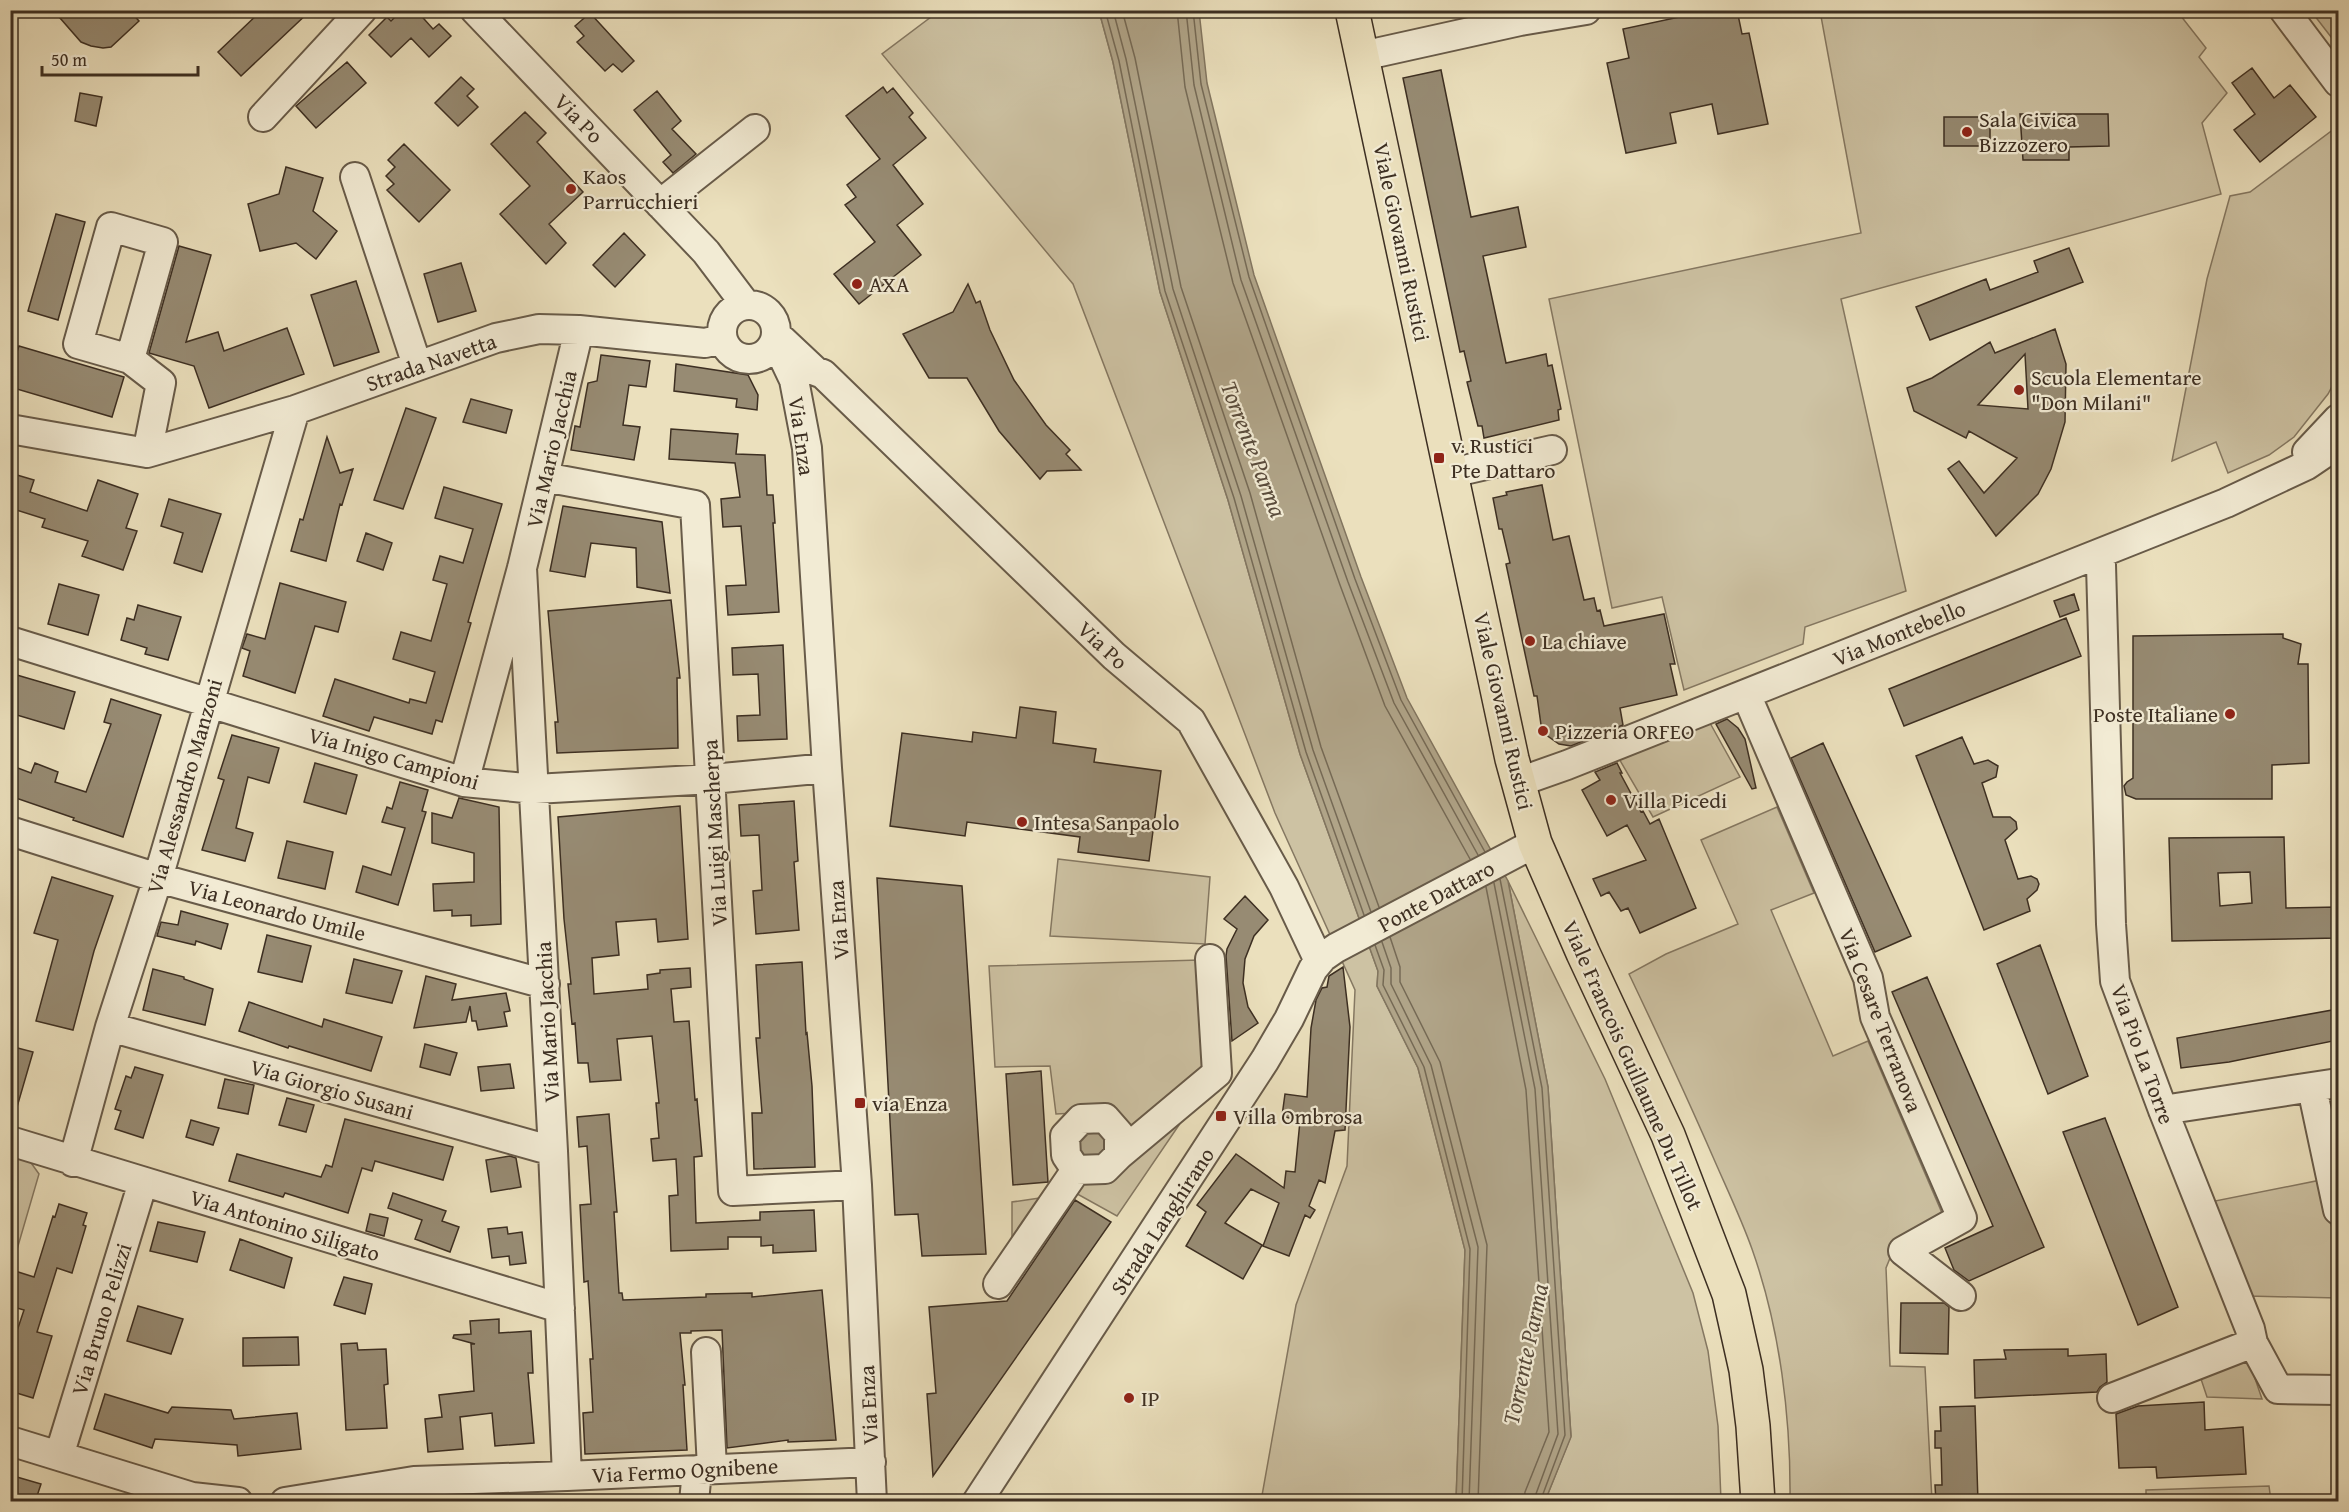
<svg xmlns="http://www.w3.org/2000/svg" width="2349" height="1512" font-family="'Gentium Book Plus',serif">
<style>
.green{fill:#cdc2a3;stroke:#857862;stroke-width:1.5}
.water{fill:#b0a488;stroke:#82755f;stroke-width:1.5}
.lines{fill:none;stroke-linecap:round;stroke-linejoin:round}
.shore{stroke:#766a55;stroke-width:1.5}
.building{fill:#978b73;stroke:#3d2f22;stroke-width:1.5;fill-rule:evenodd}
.minor-casing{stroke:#685b49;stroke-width:32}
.major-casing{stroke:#3d2f22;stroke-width:36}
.minor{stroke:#f2ebd4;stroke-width:28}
.major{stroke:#ebe0bd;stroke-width:33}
.poi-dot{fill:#8f2418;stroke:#f2ebd4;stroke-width:2}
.labels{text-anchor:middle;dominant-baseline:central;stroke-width:4.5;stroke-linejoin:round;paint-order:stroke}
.street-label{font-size:22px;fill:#3d2f22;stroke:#f2ebd4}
.poi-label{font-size:22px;fill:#3d2f22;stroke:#f2ebd4;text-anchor:start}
.water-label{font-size:24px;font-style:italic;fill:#5a4c3c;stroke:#f2ebd4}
</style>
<rect width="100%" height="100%" fill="#ebe0bd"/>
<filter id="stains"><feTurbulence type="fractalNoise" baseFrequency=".00333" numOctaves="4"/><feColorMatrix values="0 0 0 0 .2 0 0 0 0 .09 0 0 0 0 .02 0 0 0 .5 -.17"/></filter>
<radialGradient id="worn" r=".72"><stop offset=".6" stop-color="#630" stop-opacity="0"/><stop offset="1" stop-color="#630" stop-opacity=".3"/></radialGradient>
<path class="green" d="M939 11H1099L1113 62 1160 292 1228 500 1300 754 1378 971 1377 986 1418 1068 1465 1250 1456 1501H1261L1296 1305 1347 1166 1355 990 1275 813 1073 284 882 54Z
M1820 11H2177L2206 48 2199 57 2227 93 2202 123 2221 194 1841 299 1906 591 1805 627 1803 644 1684 690 1662 597 1612 608 1549 299 1861 233Z
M2311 11H2338V46Z
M2338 126V375L2328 394 2294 437 2269 455 2228 473 2216 442 2172 461 2207 279 2230 196 2250 192Z
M1710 723 1740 777 1653 817 1618 757Z
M1777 807 1814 893 1771 910 1833 1056 1868 1041 1942 1213 1897 1241 1886 1268 1890 1366 1925 1367 1932 1501H1790C1791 1418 1780 1328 1752 1249 1741 1218 1726 1187 1713 1157 1686 1095 1658 1035 1629 974L1666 954 1738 924 1701 840Z
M1058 859 1210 877 1205 944 1050 936Z
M1508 881 1605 1079 1693 1293 1708 1351 1718 1426 1721 1501H1545L1571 1436 1548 1087Z
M1200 960 1209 1081 1117 1216 1072 1191 1012 1258V1202L1053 1196 1114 1111 1056 1114 1050 1066 995 1067 989 966Z
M11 1154 29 1160 39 1174 11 1270Z
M2321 1180 2338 1254V1298L2247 1296 2210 1202Z
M2246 1352 2262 1399 2207 1397 2198 1370Z
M2269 1486 2271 1501H2146V1490Z"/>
<path class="water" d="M1099 11H1199L1207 83 1254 275 1361 577 1407 698 1508 881 1548 1087 1571 1437 1545 1501H1456L1465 1250 1418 1068 1377 986 1378 971 1300 754 1228 500 1160 292 1113 62Z
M1096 1127 1109 1144 1102 1157 1088 1158 1081 1154 1078 1138Z"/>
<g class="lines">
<path class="shore" d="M1105 10 1119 61 1165 291 1234 498 1306 752 1364 915
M1113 10 1126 59 1173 289 1241 496 1313 750 1371 912
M1122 10 1135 58 1181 287 1250 493 1321 747 1379 907
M1177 10 1185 87 1233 283 1340 585 1385 706 1470 859
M1186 10 1194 85 1241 280 1348 582 1394 703 1478 855
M1193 10 1201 84 1249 277 1355 579 1401 700 1485 852
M1500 879 1542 1088 1565 1435 1540 1502
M1494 883 1535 1089 1558 1434 1533 1502
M1486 887 1526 1090 1549 1432 1525 1492 1524 1502
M1390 937 1400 967V982L1440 1062 1487 1245 1478 1502
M1382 942 1391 968V984L1431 1065 1478 1247 1469 1502
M1375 945 1384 970 1383 985 1424 1067 1470 1249 1462 1502"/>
</g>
<path class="building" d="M53 10H129L139 21 111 47 103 48 91 46 81 42Z
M262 10H311L241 76 218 52Z
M402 10H416L433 29 439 24 451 36 429 57 411 38 391 57 369 35 387 17 391 21Z
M1712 10H1737L1742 34 1749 33 1768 124 1718 134 1712 104 1670 113 1676 143 1626 153 1607 63 1629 58 1623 29Z
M590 13 634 61 622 72 613 64 605 71 577 42 584 36 575 26Z
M347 62 366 83 316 128 296 106Z
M2252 68 2274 98 2290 85 2316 117 2260 162 2234 130 2255 114 2232 83Z
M1441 70 1471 217 1518 207 1526 247 1483 256 1506 363 1546 354 1548 366 1552 365 1561 409 1558 410 1559 420 1484 438 1482 426H1478L1467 382 1471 381 1464 351 1460 352 1403 78Z
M461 77 474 89 467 96 478 107 458 126 435 103Z
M883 87 887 93 893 88 913 113 909 117 926 138 893 165 923 204 897 225 921 255 859 304 834 274 875 242 845 205 856 197 847 185 880 159 846 116Z
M657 91 681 121 672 129 696 154 673 173 663 162 671 155 634 110Z
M80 93 102 97 96 126 75 121Z
M525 112 546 133 537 142 583 192 549 224 566 243 546 264 500 214 530 186 491 144Z
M2020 114H2108L2109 146 2069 147V160H2023Z
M1944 117H1990V146H1944Z
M404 144 450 190 419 222 387 190 394 184 386 176 395 167 388 160Z
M286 167 323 178 313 211 337 231 316 259 296 243 260 251 248 204 279 194Z
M56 214 85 222 58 320 28 311Z
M624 233 645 255 615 287 593 265Z
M179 246 211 255 186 342 218 332 224 351 287 328 304 374 209 408 194 366 149 353Z
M2069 248 2083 282 1930 340 1916 307 1986 279 1990 290 2038 272 2034 261Z
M461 263 476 311 438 322 424 274Z
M356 281 379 352 334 366 311 295Z
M968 284 976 303 980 301 990 330 1014 380 1046 425 1070 450 1066 454 1081 470 1047 471 1040 479 999 431 967 378H929L903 334 953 312Z
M2055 329 2066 364 2065 422 2051 469 2038 494 1996 536 1948 469 1959 461 1984 493 2017 458 1969 431 1966 438 1914 411 1907 388 1932 378 1990 342 1995 353ZM2025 354 2028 409 1978 405Z
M19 346 124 377 112 417 10 387V373Z
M601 355 650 361 646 387 629 385 623 425 640 427 634 460 571 450 575 426 580 427 588 383 597 381Z
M676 364 748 375 758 395 757 410 736 407 737 399 674 391Z
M471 399 512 410 506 433 463 422Z
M406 408 436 418 403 509 374 500Z
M671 429 738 434 736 454 765 455 767 495H773L775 523H773L779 612 728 615 726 586 746 585 741 526 723 527 721 499 740 497 735 463 669 459Z
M327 437 340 473 353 469 342 505 340 504 326 561 291 551 300 519 303 520Z
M17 475 34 480 30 492 87 511 98 480 138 494 126 528 137 531 123 570 82 556 88 541 42 527 45 519 10 508V496Z
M1542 485 1553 540 1569 536 1584 600 1594 598 1597 611 1600 610 1604 626 1664 614 1675 664H1670L1677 695 1620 708 1623 725 1571 746 1559 744 1542 732 1537 696H1534L1506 564 1510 563 1502 529H1499L1493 498 1507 495 1506 492Z
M444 487 502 504 468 622 471 623 442 722 436 720 432 734 374 717 369 731 323 716 335 679 409 703 410 699 426 703 435 672 393 659 401 632 431 641 447 584 433 580 440 556 463 563 473 529 435 518Z
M169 499 221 514 202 572 174 563 183 533 161 526Z
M563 506 662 522 670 593 637 587 636 548 591 543 585 577 550 571Z
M366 533 392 543 383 570 357 561Z
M280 583 346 602 338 632 315 626 295 693 243 676 250 651 242 648 247 634 265 639Z
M59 584 99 595 88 635 48 624Z
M2074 594 2079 610 2060 617 2054 601Z
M671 600 680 678H677L678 748 557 753 555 722H558L548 611Z
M138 605 181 617 168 660 145 654 147 648 121 640 127 618 134 620Z
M2066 618 2081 656 1904 726 1889 689Z
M2283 634V638L2301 644 2298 664H2308L2309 763 2272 765V799H2136L2126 795 2124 786 2127 782 2133 778V636Z
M783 645 787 739 738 741 737 716 760 715 758 674 733 675 732 648Z
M10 673 75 692 64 729 10 713Z
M111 699 161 715 123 837 73 820 74 818 10 796V765L31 773 35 763 58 772 55 782 86 792 111 724 104 722Z
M1020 707 1056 712 1053 743 1096 749 1094 762 1161 771 1149 861 1078 852 1080 837 967 822 965 836 890 826 902 733 972 742 973 732 1016 738Z
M1727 719 1738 728 1745 739 1756 788 1752 789 1716 724Z
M232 735 279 748 269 783 248 777 236 828 253 833 245 861 202 850 224 780 218 778Z
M1962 737 1974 764 1988 760 1998 766 1996 777 1982 783 1993 817H2010L2016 822 2017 829 2005 840 2018 879 2031 876 2037 879 2039 884 2037 890 2027 899 2030 911 1984 930 1916 756Z
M1823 743 1911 936 1875 952 1791 758Z
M315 763 357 775 346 814 304 802Z
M1617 763 1622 773H1620L1641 812 1643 811 1650 824 1659 819 1696 908 1640 933 1628 908 1621 911 1609 892 1601 896 1593 879 1646 860 1627 825 1607 836 1582 790 1600 780 1595 772Z
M400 782 428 790 422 811 426 812 398 905 356 892 363 866 391 875 405 828 382 822 387 807 392 809Z
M459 798 499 807 501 924 471 926V915L452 916V910L434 911 433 884 474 882V853L432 843V813L452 818Z
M794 801 798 861 794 862 799 930 756 934 753 891 762 890 759 835 741 836 739 805Z
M680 806 688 939 658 942 656 919 616 922 619 955 592 958 594 994 648 989 647 975 660 973V970L690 968 691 987 671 989 674 1022 689 1021 695 1100 697 1099 702 1156 694 1157 696 1223 760 1220V1212L814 1210 816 1251 773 1253V1245L761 1246V1237H728V1249L671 1251 669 1196 678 1195 676 1159 653 1161 651 1139 659 1138 656 1103H659L652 1036 617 1039 621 1080 590 1082 588 1063H578L575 1023 572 1024 568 984H571L564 919 558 817Z
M2284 837 2286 908 2338 907V938L2172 941 2169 838ZM2250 872 2252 903 2220 906 2218 873Z
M287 841 333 852 325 889 278 878Z
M52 877 113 896 94 951 73 1030 36 1021 58 940 34 933Z
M877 878 962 886 986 1254 922 1256 918 1214 895 1215Z
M1245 896 1268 920 1254 936 1245 959 1243 983 1248 1007 1258 1023 1232 1041 1226 956 1227 949 1237 929 1224 919Z
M181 911 228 924 221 949 196 941 195 945 157 936 161 922 178 925Z
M267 935 311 946 302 982 258 972Z
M2040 945 2088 1076 2048 1094 1997 964Z
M354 959 402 971 392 1003 346 993Z
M802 962 806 1034 807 1033 812 1086 815 1167 754 1169 752 1113H762L756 1038H760L756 965Z
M1343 967 1350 1027 1345 1130 1335 1131 1325 1183 1319 1180 1309 1206 1315 1210 1310 1218 1305 1215 1289 1256 1263 1246 1279 1203 1251 1189 1225 1223 1262 1245 1243 1279 1186 1246 1206 1212 1197 1205 1236 1154 1284 1188 1286 1171 1295 1172 1300 1121 1282 1116 1285 1094 1307 1097 1311 1028 1316 1000 1322 988 1327 987 1329 976Z
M153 969 184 977V979L213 989 205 1025 143 1010Z
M426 976 456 984 452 1000 506 993 510 1011 504 1012 507 1026 478 1030 476 1021H472L470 1006 466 1022 414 1028Z
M1927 977 2044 1247 1969 1281 1954 1270 1945 1248 1993 1226 1892 992Z
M249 1002 322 1027 324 1019 382 1037 371 1071 289 1046 288 1048 239 1031Z
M2338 1009V1040L2229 1062 2181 1068 2177 1038Z
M425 1044 457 1053 450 1075 420 1067Z
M10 1046 33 1052 15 1114 10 1113Z
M510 1064 514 1088 481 1091 478 1067Z
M135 1067 163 1075 143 1138 115 1129 121 1111 115 1109 126 1076 131 1078Z
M1041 1071 1048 1182 1013 1185 1006 1074Z
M225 1079 254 1085 248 1114 218 1108Z
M287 1098 314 1105 306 1132 279 1125Z
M609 1114 617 1212H614L619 1293H622L623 1300 706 1297V1294L752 1293V1297L822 1290 836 1440 788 1442V1440L727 1448 722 1330 691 1331V1333H680L685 1385H683L687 1450 585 1454 583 1413 593 1412 590 1359H593L588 1281 584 1282 580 1205 591 1204 587 1146 579 1147 577 1117Z
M2105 1118 2178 1307 2138 1325 2063 1132Z
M345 1119 453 1147 443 1180 375 1161 372 1171 362 1168 348 1213 285 1193 283 1197 229 1181 237 1154 321 1177 326 1165 332 1167Z
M191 1120 219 1128 213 1145 186 1137Z
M510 1156 516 1158 521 1187 491 1192 486 1160Z
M393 1193 446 1211 442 1221 459 1227 450 1252 415 1239 422 1220 388 1208Z
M1075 1200 1111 1222 933 1476 927 1394 936 1393 929 1307 1007 1301Z
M59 1204 87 1213 83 1225 86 1226 72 1273 57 1268 37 1332 52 1336 33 1398 10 1391V1352L24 1310 10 1306V1287L15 1271 34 1277 53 1216 55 1217Z
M370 1214 388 1218 384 1236 366 1231Z
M158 1222 205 1232 197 1262 150 1251Z
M507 1227 508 1234 522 1232 526 1263 510 1265 509 1256 492 1258 488 1229Z
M240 1239 292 1258 284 1288 230 1270Z
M344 1277 372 1284 365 1314 334 1305Z
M1901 1303H1944L1949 1307 1948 1354 1900 1353Z
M138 1306 183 1319 171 1354 127 1341Z
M499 1319V1333L531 1331 533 1373H528L534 1443 495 1446 492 1413 460 1417 463 1449 428 1452 425 1419 442 1417 439 1395 474 1391 471 1344H475L453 1338 454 1335 471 1334 470 1321Z
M298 1337 299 1365 243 1366V1338Z
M357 1343 358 1350 386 1349 388 1384 384 1385 387 1428 346 1430 341 1344Z
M2068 1349V1356L2106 1354 2107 1382 2100 1387 2097 1392 1975 1398 1974 1360 2006 1359 2004 1350Z
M105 1394 168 1413 172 1407 231 1410 234 1419 297 1413 301 1449 238 1456 237 1445 155 1439 152 1448 94 1429Z
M2204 1402 2205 1430 2243 1427 2246 1474 2157 1478 2156 1467 2119 1468 2116 1414 2138 1406Z
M1975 1406 1978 1502H1936L1935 1485H1942L1941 1448H1935V1431H1941L1940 1407Z
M10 1475 41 1484 35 1502H10Z"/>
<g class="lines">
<defs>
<path id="minor" d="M475 10 706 252 746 305
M2284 10 2338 82
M1362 56 1520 21 1586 10
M263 117 362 10
M355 177 417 365
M660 204 755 129
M722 332a27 27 0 1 1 54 0a27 27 0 1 1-54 0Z
M775 340 794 380 807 448 827 768 857 1185 872 1502
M782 340 815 371 823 374 1114 656 1191 721 1284 887 1319 961
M130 359 163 242 111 227 78 344 130 359 161 383 147 453
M10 429 147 453 295 410 496 338 539 329 579 330 705 343 722 339
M2307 452 2338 419
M1451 473 1552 450
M544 477 695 505 733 1191 857 1185
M2098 554 2101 565 2111 924 2115 981 2163 1110 2250 1329 2253 1343 2278 1389 2338 1390
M522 568 553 1151 567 1476
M10 641 464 782 535 789 712 779 827 768
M1746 694 1868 978 1875 1017 1962 1218 1903 1251 1961 1296
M464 782 522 568 579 330
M1519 782 1567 765 2226 503 2307 465 2338 444
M10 831 158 878 545 984
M110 1027 553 1151
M2312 1088 2338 1210
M2163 1110 2338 1083
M10 1141 560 1308
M1119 1155 1217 1073 1210 959
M73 1162 110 1027 158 878 295 410
M998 1284 1076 1170 1066 1155 1065 1136 1081 1119 1105 1118 1119 1134V1155L1105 1169 1076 1170
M706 1352 712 1468
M2112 1398 2253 1343
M10 1441 192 1497 238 1502
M59 1456 143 1182
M285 1502 414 1481 567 1476 871 1462
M694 1502 697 1470
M977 1502 1265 1060 1289 1019 1313 969 1323 957 1336 948 1535 843"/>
<path id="major" d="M1352 10 1512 759 1535 843 1583 953 1668 1135 1729 1294 1746 1370 1753 1426 1758 1502"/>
</defs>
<use href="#minor" class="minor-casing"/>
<use href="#major" class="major-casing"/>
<use href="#minor" class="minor"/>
<use href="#major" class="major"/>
</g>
<g class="poi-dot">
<circle cx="1967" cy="132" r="6"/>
<circle cx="571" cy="189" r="6"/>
<circle cx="857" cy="284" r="6"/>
<circle cx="2019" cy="390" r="6"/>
<rect x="1433" y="452" width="12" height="12" rx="3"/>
<circle cx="1530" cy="641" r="6"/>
<circle cx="2230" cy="714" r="6"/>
<circle cx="1543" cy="731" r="6"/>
<circle cx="1611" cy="800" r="6"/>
<circle cx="1022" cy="822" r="6"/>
<rect x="854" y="1097" width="12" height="12" rx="3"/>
<rect x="1215" y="1110" width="12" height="12" rx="3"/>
<circle cx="1129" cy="1398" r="6"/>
</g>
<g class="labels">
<g class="street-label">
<text transform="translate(579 118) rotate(46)">Via Po</text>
<text transform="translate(1402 242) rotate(78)">Viale Giovanni Rustici</text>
<text transform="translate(431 362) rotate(-19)">Strada Navetta</text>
<text transform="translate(802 436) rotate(82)">Via Enza</text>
<text transform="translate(551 449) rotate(-77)">Via Mario Jacchia</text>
<text transform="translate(1899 633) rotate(-22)">Via Montebello</text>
<text transform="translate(1103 645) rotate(43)">Via Po</text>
<text transform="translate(1504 711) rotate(77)">Viale Giovanni Rustici</text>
<text transform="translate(394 758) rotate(16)">Via Inigo Campioni</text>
<text transform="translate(184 786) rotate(-74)">Via Alessandro Manzoni</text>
<text transform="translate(714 833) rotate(-93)">Via Luigi Mascherpa</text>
<text transform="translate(1436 896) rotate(-28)">Ponte Dattaro</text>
<text transform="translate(277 910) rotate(15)">Via Leonardo Umile</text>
<text transform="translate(838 920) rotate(-94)">Via Enza</text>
<text transform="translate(1881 1020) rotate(69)">Via Cesare Terranova</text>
<text transform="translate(547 1022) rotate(-93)">Via Mario Jacchia</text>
<text transform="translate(2143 1054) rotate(70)">Via Pio La Torre</text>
<text transform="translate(1633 1065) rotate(66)">Viale Francois Guillaume Du Tillot</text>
<text transform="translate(332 1089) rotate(16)">Via Giorgio Susani</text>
<text transform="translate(1162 1221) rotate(-57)">Strada Langhirano</text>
<text transform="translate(285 1225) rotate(17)">Via Antonino Siligato</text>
<text transform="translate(101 1319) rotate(-73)">Via Bruno Pelizzi</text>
<text transform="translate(868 1405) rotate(-93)">Via Enza</text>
<text transform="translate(685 1470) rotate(-3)">Via Fermo Ognibene</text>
</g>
<g class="poi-label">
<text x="1979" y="119">Sala Civica<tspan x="1979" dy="25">Bizzozero</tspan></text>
<text x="583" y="176">Kaos<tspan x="583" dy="25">Parrucchieri</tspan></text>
<text x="869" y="284">AXA</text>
<text x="2031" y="377">Scuola Elementare<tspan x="2031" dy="25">"Don Milani"</tspan></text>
<text x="1451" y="445">v. Rustici<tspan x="1451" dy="25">Pte Dattaro</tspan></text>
<text x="1542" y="641">La chiave</text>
<text x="2218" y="714" text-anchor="end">Poste Italiane</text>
<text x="1555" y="731">Pizzeria ORFEO</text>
<text x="1623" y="800">Villa Picedi</text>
<text x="1034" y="822">Intesa Sanpaolo</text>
<text x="872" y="1103">via Enza</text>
<text x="1233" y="1116">Villa Ombrosa</text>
<text x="1141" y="1398">IP</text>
</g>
<g class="water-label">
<text transform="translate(1254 449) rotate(69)">Torrente Parma</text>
<text transform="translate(1525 1354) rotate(-78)">Torrente Parma</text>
</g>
</g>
<rect width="2349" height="1512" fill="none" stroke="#ebe0bd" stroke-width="36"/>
<rect x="12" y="12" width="2325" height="1488" fill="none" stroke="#3d2f22" stroke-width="3"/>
<rect x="18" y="18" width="2313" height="1476" fill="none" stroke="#3d2f22" stroke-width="1.5"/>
<path d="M42 66v9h156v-9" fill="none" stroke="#3d2f22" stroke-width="3"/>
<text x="51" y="66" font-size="18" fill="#3d2f22" stroke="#f2ebd4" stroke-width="4.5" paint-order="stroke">50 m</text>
<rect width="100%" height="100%" filter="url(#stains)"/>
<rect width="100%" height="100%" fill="url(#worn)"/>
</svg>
